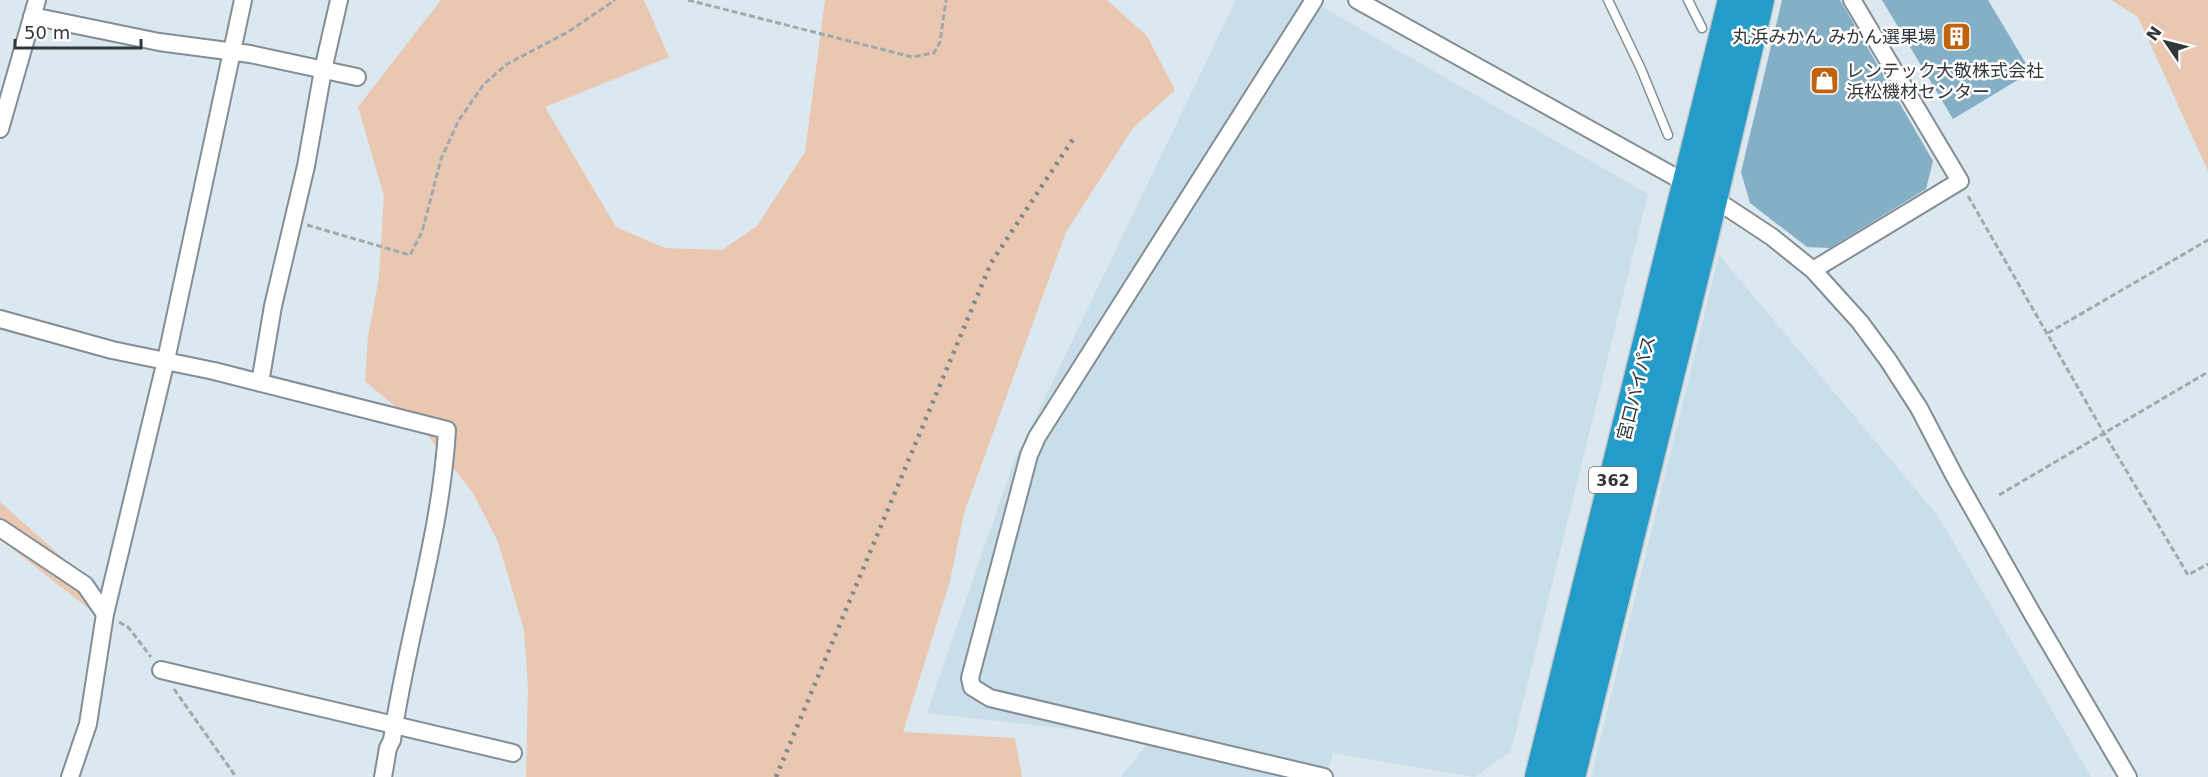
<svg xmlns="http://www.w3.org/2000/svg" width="2208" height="777" font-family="'DejaVu Sans','Noto Sans JP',sans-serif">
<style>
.built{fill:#c9dee8}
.green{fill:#eac7b1}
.building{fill:#84afc4}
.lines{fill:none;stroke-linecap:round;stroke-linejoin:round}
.lane-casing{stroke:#828e95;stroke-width:11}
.street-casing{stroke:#828e95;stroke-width:20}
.highway-casing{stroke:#c5c7c8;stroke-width:33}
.path{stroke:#9fa9af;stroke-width:3;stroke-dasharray:6 3;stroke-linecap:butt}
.lane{stroke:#fff;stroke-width:8}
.street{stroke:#fff;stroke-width:16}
.highway{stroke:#249bc9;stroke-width:30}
.rail{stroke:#7e878c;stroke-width:4.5;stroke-dasharray:3 6;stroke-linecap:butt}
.labels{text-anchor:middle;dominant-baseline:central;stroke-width:5;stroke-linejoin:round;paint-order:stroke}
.shield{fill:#fff;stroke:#6f7274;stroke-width:1.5}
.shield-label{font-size:16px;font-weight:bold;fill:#313639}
.poi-label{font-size:18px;fill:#313639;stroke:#fff;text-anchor:end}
.street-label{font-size:18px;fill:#313639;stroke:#fff}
</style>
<rect width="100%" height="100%" fill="#dbe8ef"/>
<path class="built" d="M1236 0H1310L1648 194 1511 751 1475 777 1333 753 1326 777H1121L1152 738 927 713 1013 464Z
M1719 255 1938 516 2091 777H1591Z"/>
<path class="green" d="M441 0H644L669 57 545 107 616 227 665 248 722 250 757 226 805 152 825 0H1107L1147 36 1175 90 1133 128 1066 232 964 513 950 581 903 732 1015 738 1022 777H526L528 687 524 630 498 542 473 493 425 432 365 381 368 337 379 277 384 196 358 107Z
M2111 0H2208V171L2138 17Z
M0 502 101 592 93 612 0 539Z"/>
<path class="building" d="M1782 0H1840L1933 161 1926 189 1830 248 1807 247 1750 203 1741 172Z
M1882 0H1988L2031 72 1953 119Z"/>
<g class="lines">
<defs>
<path id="lane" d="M1608 0 1641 69 1668 135
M1688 0 1702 28"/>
<path id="street" d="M1314 0 1037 437 1029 455 970 678 972 687 990 698 1324 777
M1357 0 1713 198 1772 237 1813 270 1860 322 1888 360 1919 408 1955 477 2033 615 2128 777
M32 16 159 42 250 54 357 77
M0 129 37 0
M1813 270 1960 181 1852 0
M0 319 112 350 214 371 447 430C441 535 407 636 392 740L388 748 383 777
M260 383 273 306 306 166 323 70 339 0
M0 528 85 585 105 614
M161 670 513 753
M70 777 88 724 105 614 166 360 243 0"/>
<path id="highway" d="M1540 777 1733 0
M1570 777 1703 238 1759 0"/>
</defs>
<use href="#lane" class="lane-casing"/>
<use href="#street" class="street-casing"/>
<use href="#highway" class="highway-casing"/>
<path class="path" d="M688 0 912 57 934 53 940 42 946 0
M1968 196 2104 433 2188 575 2208 564
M307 225 410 255 422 232 441 159 459 120 484 84 507 64 568 32 615 0
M2048 333 2208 240
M1999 495 2208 372
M119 622 129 628 151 657
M174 689 236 777"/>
<use href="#lane" class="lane"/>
<use href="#street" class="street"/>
<use href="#highway" class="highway"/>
<path class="rail" d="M776 777 991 263 1073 139"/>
</g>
<defs>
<symbol id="building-square" viewBox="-11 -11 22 22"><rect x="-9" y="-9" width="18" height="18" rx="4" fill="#bf630f" stroke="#fff"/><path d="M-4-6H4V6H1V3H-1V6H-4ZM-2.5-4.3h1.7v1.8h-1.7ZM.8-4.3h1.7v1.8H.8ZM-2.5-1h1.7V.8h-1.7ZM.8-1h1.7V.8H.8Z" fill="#fff"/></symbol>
<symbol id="shop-square" viewBox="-11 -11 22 22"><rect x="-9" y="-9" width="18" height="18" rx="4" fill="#bf630f" stroke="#fff"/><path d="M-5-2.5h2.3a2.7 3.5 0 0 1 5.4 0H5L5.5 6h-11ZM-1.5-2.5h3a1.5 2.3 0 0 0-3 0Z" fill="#fff"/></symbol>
</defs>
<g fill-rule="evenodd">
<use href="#building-square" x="1940" y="20" width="33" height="33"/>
<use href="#shop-square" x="1808" y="64" width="33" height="33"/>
</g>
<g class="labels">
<rect class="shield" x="1589" y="467" width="48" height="26" rx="4.5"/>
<g class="shield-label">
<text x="1613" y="480">362</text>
</g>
<g class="poi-label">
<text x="1936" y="36">丸浜みかん みかん選果場</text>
<text x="1846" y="70" text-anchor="start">レンテック大敬株式会社<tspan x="1846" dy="21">浜松機材センター</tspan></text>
</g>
<g class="street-label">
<text transform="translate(1636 388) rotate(-76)">宮口バイパス</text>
</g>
</g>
<g transform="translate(2166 42) rotate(305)" stroke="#ffffff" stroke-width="4.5" paint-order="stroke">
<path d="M0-4.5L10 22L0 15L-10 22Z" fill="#313639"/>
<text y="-9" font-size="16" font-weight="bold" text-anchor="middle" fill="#313639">N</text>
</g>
<path d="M15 39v9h126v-9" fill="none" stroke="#313639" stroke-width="3"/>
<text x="24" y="39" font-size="18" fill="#313639" stroke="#ffffff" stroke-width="4.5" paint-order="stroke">50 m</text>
</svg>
